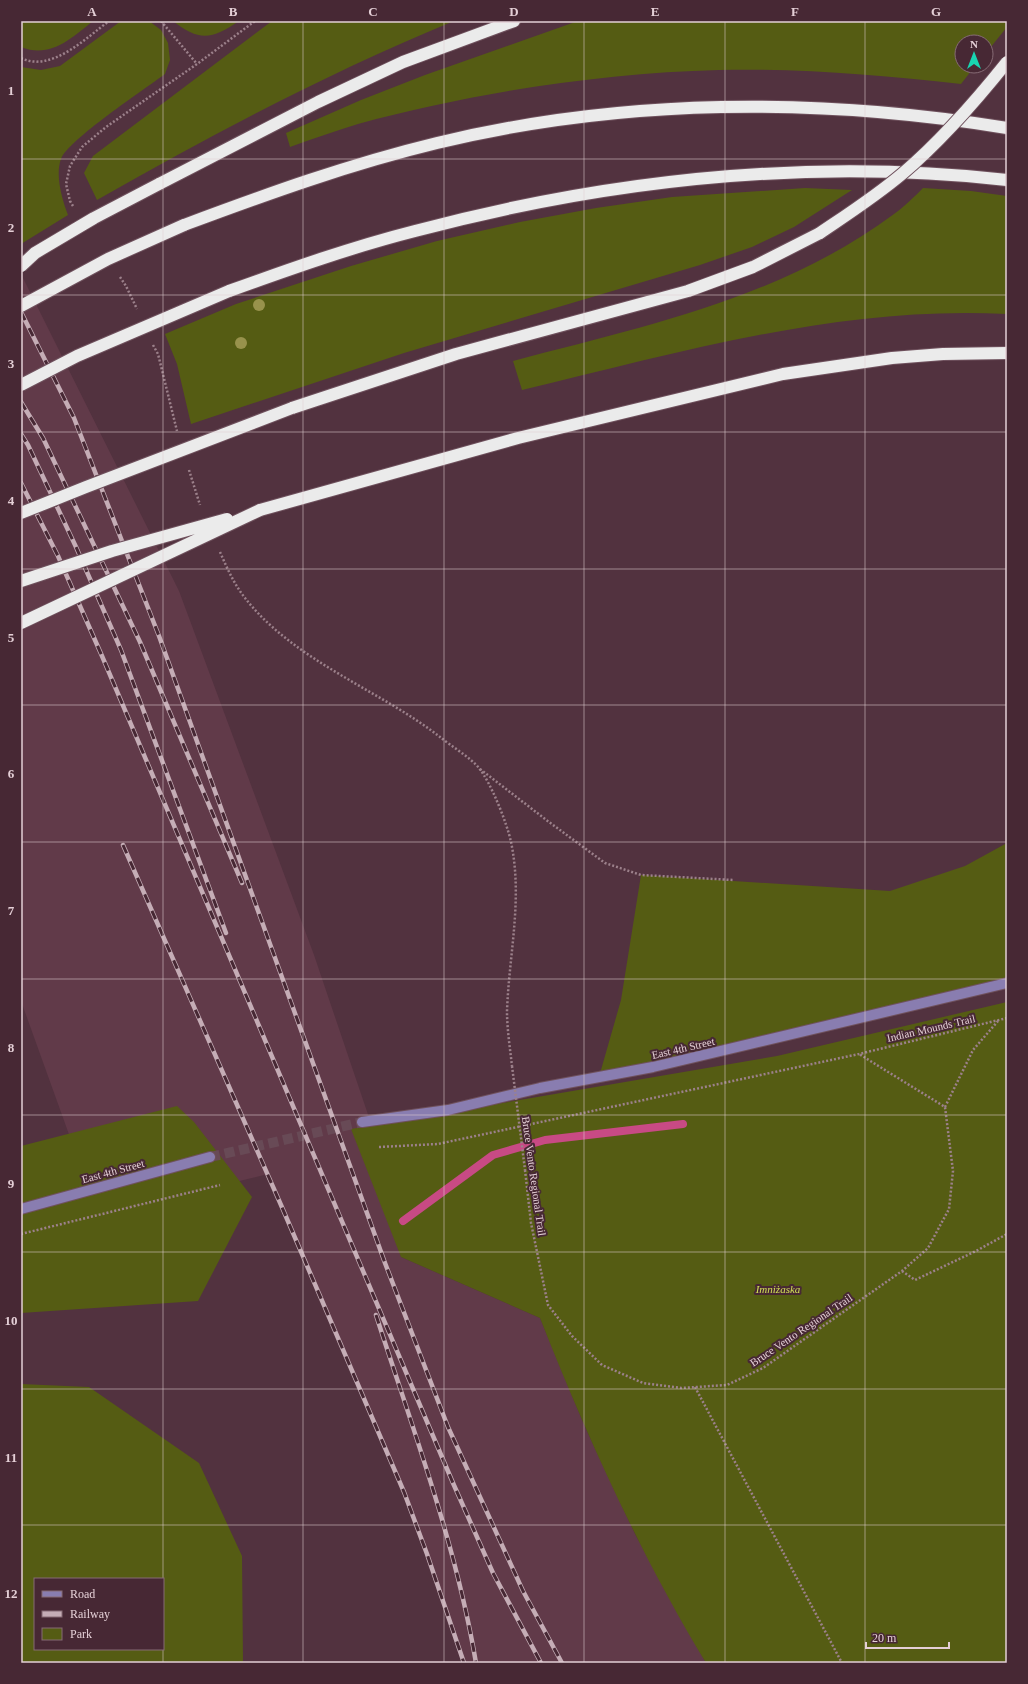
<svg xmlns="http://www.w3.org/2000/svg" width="1028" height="1684" font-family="Georgia,serif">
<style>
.built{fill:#613a49}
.green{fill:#555c13;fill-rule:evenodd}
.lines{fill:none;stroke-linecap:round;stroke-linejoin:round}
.stream{stroke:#c84a84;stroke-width:8}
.minor-tunnel{stroke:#684a56;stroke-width:10;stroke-dasharray:10 5;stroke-linecap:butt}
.minor-casing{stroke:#6f515d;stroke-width:12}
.highway-casing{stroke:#6f515d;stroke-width:14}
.path{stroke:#9c818b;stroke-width:2.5;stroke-dasharray:2 2;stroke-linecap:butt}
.minor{stroke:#897db0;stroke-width:10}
.highway{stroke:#ebebeb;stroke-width:12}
.rail-casing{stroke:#c5adb6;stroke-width:4.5}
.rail{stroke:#472834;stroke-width:3;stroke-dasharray:9;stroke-linecap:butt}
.highway-bridge-casing{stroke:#6f515d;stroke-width:14;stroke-linecap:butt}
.path-bridge{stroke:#9c818b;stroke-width:2.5;stroke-dasharray:2 2;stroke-linecap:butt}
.highway-bridge{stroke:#ebebeb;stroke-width:12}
.tree{fill:#98924c}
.grid{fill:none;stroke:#e4cfd6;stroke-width:1;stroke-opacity:0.55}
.labels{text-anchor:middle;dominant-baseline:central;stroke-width:4;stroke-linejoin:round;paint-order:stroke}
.street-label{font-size:11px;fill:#e4cfd6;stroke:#472834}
.park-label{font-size:11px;font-style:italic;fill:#d2e057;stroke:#472834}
.neatline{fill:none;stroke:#e4cfd6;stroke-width:1.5}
.grid-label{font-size:13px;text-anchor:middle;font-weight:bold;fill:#e4cfd6}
</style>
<rect width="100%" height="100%" fill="#52323f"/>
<path class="built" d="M21 274 179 591 314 955 379 1147 401 1257 540 1318 585 1427 635 1534 706 1663H463L456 1640 404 1492 268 1174 98 1215 21 1001Z"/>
<path class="green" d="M21 21H93C72 38 50 59 21 47Z
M121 21H149L161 30 168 43 170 60 165 74C145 89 68 140 61 159 55 175 62 199 68 215L21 244V67L41 70 60 66Z
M173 21H239C213 39 199 42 173 21Z
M272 21H454C330 72 213 134 97 200L84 173 93 156Z
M578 21H1007V27L986 53V42H962V66H975L961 84C880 75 800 68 719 70 600 73 472 93 358 124 335 131 312 139 290 147L286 133 361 100 425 75Z
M805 188 852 190 794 227 752 247 700 265 404 353 191 424 177 364 165 334 236 304 351 266 437 241 520 222 596 208 672 197Z
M923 188 971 191 1007 196V314C842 305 681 352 522 390L513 361C646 326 781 298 894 214 904 207 914 197 923 188Z
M1007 843V983L599 1077 621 1000 641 875 890 891 965 866Z
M1007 1002V1663H706C640 1554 587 1437 540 1318L401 1257 351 1129 777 1056Z
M177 1106 194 1122 252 1197 198 1301 21 1313V1146Z
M21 1384 89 1387 199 1463 242 1556 243 1663H21ZM35 1579H163V1649H35Z"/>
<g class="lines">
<path class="stream" d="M403 1221 493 1155 545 1140 683 1124"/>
<path class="minor-tunnel" d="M210 1157 362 1122"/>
<defs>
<path id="minor" d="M362 1122 448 1110 540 1088 653 1067 1007 983
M21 1209 210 1157"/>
<path id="highway" d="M159 184 318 102 403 62 514 21
M184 225C267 194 350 164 437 143 623 98 819 97 1007 128
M229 291C290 269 352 247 415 231 607 180 809 158 1007 180
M292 408 456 354 688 291 753 267 820 233
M260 510 518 438 783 374 892 358 943 354 1007 353"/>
</defs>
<use href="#minor" class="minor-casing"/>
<use href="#highway" class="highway-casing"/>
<path class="path" d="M161 21 197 64
M21 58C51 73 86 38 109 21
M73 206 70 201 66 184 70 166 82 147 106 127 197 64 255 21
M120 277 126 286 137 309
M153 345 158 354 177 431
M189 470 200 505
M220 552C227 568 234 584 245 598 294 661 378 689 440 737 451 746 471 758 479 768 491 783 507 823 511 842 523 899 509 954 507 1011 507 1029 510 1048 512 1066
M480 769 549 822 605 863 641 875 733 880
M945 1107 973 1050 998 1021
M379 1147 438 1144 859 1054 1007 1018
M525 1170 531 1223 548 1305 572 1336 602 1365 643 1383 681 1388 727 1385 763 1368 902 1271 928 1248 949 1209 953 1171 945 1107 859 1054
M21 1234 220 1185
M902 1271 915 1280 976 1251 1007 1234
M695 1387 842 1663"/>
<use href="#minor" class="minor"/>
<use href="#highway" class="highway"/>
<defs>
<path id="rail" d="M21 312 74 418 159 636 385 1263 448 1427 523 1591 562 1663
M21 402 43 438 140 642 242 883
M21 434 28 445 76 547 121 650 226 933
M21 483 58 556 102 656 453 1483 493 1573 541 1663
M123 845 281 1205 404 1492 427 1554 464 1663
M376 1315C413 1430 456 1544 476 1663"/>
</defs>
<use href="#rail" class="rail-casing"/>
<use href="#rail" class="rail"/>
<defs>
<path id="highway-bridge" d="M820 233C848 214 876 196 902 174 941 141 975 102 1007 62
M21 266 35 253 94 218 159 184
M21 306 108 259 184 225
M21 385 77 356 229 291
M21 513 86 487 292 408
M21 581 112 551 227 519
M21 623 260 510"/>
</defs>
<use href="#highway-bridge" class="highway-bridge-casing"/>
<path class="path-bridge" d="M512 1066 525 1170"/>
<use href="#highway-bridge" class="highway-bridge"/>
</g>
<g class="tree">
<circle cx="259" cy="305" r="6"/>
<circle cx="241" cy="343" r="6"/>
</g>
<path class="grid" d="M163 21V1579M303 21V1663M444 21V1663M584 21V1663M725 21V1663M865 21V1663M21 159H1007M21 295H1007M21 432H1007M21 569H1007M21 705H1007M21 842H1007M21 979H1007M21 1115H1007M21 1252H1007M21 1389H1007M21 1525H1007M163 1649V1663"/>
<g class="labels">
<g class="street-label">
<text transform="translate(931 1028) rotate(-13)">Indian Mounds Trail</text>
<text transform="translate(683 1048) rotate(-13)">East 4th Street</text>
<text transform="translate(113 1171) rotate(-15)">East 4th Street</text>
<text transform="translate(534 1176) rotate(82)">Bruce Vento Regional Trail</text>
<text transform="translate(801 1330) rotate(-34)">Bruce Vento Regional Trail</text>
</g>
<g class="park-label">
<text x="778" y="1289">Imniżaska</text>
</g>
</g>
<rect width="1028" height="1684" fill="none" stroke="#472834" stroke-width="44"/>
<rect x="34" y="1578" width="130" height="72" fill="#472834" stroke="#866b75"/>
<rect x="42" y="1591" width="20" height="6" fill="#897db0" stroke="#866b75"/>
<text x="70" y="1598" font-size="12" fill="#e4cfd6">Road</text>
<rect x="42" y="1611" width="20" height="6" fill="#c5adb6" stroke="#866b75"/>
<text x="70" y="1618" font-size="12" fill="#e4cfd6">Railway</text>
<rect x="42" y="1628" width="20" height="12" fill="#555c13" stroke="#866b75"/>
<text x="70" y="1638" font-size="12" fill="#e4cfd6">Park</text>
<g transform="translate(974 54)"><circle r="19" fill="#472834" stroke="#866b75"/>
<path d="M0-3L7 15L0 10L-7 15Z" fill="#19d5b2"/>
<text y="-6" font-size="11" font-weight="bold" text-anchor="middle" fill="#e4cfd6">N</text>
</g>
<path d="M866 1642v6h83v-6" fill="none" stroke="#e4cfd6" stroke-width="2"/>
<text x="872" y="1642" font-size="12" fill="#e4cfd6" stroke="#472834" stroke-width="3" paint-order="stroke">20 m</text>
<rect x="22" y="22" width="984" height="1640" class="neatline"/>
<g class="grid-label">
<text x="92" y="16">A</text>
<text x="233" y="16">B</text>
<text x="373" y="16">C</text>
<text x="514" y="16">D</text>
<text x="655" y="16">E</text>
<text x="795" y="16">F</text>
<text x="936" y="16">G</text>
<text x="11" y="95">1</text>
<text x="11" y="232">2</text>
<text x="11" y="368">3</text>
<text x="11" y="505">4</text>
<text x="11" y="642">5</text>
<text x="11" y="778">6</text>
<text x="11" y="915">7</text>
<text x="11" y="1052">8</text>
<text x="11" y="1188">9</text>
<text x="11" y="1325">10</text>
<text x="11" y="1462">11</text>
<text x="11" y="1598">12</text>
</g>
</svg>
